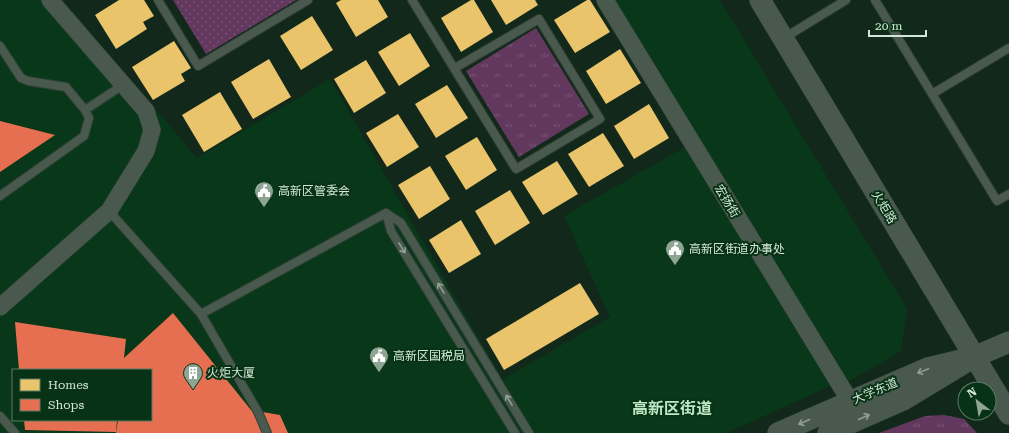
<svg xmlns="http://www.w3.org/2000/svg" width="1009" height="433" viewBox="0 0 1009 433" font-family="'Roboto Serif','Noto Sans SC',serif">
  <defs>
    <pattern id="grass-dots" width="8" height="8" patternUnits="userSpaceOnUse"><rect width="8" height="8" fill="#62385f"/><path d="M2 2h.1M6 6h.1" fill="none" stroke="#785575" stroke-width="1.8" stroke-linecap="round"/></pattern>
    <pattern id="park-tufts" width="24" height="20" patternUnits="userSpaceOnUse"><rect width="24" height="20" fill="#62385f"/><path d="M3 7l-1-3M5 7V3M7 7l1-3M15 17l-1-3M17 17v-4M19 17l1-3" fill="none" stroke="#785575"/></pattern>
  </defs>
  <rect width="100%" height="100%" fill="#12281a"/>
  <!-- built -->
  <path fill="#083819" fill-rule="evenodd" d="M 0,0 L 63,0 L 197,158 L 330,79 L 517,405 L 503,379 L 610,317 L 564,216 L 692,143 L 832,385 L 727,433 L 0,433 ZM 13,370 L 151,370 L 151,420 L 13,420 Z
    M 614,0 L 720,0 L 907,309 L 901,351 L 845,384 Z"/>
  <!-- grass -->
  <path fill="url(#grass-dots)" d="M 173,0 L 296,0 L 206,54 Z"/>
  <!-- park -->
  <path fill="url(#park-tufts)" d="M 536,28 L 589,114 L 519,157 L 466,71 Z
    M 944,415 L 964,419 L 977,433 L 879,433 L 925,416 Z"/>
  <!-- homes -->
  <path fill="#e9c46a" d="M 119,0 L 144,0 L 154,16 L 143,22 L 147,29 L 116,49 L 95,15 Z
    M 341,0 L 378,0 L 388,17 L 356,37 L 336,3 Z
    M 471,0 L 474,0 L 493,32 L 461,52 L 441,18 Z
    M 491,0 L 535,0 L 538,5 L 506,25 Z
    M 587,0 L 590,0 L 610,32 L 575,53 L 554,20 Z
    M 312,16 L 333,50 L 301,70 L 280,36 Z
    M 410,33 L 430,66 L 399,86 L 378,52 Z
    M 174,41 L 191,68 L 181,74 L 185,81 L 153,100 L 132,67 Z
    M 620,49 L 641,83 L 606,104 L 586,71 Z
    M 269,59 L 291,97 L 253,119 L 231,82 Z
    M 366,60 L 386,93 L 354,113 L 334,79 Z
    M 447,85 L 468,118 L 436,138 L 415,104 Z
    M 220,92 L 242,129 L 204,152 L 182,115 Z
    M 649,104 L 669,138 L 634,159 L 614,126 Z
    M 398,114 L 419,147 L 387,167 L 366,133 Z
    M 603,133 L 624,166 L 589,187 L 568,154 Z
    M 477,137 L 497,170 L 466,190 L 445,156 Z
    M 557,161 L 578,194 L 543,215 L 522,182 Z
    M 430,166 L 450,199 L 419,219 L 398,185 Z
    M 510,190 L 530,223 L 495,245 L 475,211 Z
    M 461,220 L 481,254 L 449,273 L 429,240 Z
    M 580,283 L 599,314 L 504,370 L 486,339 Z"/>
  <!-- shops -->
  <path fill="#e76f51" d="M 0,121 L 55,135 L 0,172 Z
    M 173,313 L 251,410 L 280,415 L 288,433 L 116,433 L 118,420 L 151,420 L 151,370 L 19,370 L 15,322 L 126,339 L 124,358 Z
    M 24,420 L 117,420 L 116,432 L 25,430 Z"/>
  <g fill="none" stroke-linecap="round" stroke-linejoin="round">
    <defs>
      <path id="service" d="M 158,0 L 198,66 L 308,0
        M 412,0 L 516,169 L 600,119 L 539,19 L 455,68
        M 875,0 L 997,201 L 1009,194
        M 784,38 L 846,0
        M 0,46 L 21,78 L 28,81 L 66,87 L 85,110 L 89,118 L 84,136 L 0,196
        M 932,94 L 1009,48
        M 85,110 L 123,85
        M 109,211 L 201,314 L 258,412 L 267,433
        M 386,213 L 401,223 L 529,433
        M 386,213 L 391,231 L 515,433
        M 201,314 L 386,213
        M 0,416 L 15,433"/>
      <path id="minor" d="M 605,0 L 850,401
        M 0,307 L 109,211 L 146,151 L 152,130 L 146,111 L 50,0"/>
      <path id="tertiary" d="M 760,0 L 1009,414
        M 778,433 L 928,368 L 974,357
        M 828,433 L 903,400 L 974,357 L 1009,342"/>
    </defs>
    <!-- service casing -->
    <use href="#service" stroke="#304034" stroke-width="10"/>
    <!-- minor casing -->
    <use href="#minor" stroke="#304034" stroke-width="18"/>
    <!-- tertiary casing -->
    <use href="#tertiary" stroke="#304034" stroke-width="22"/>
    <!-- service -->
    <use href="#service" stroke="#49594e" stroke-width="8"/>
    <!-- minor -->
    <use href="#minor" stroke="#49594e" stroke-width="17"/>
    <!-- tertiary -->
    <use href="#tertiary" stroke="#49594e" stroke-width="21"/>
  </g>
  <!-- one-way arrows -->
  <defs><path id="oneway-shaft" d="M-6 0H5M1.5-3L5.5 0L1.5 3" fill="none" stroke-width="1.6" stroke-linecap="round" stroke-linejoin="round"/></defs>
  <g stroke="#8ea092">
    <use href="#oneway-shaft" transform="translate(402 248) rotate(59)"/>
    <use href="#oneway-shaft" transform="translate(441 288) rotate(-122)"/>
    <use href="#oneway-shaft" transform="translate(923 371) rotate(158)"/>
    <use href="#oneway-shaft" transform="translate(509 400) rotate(-121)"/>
    <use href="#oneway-shaft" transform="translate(864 417) rotate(-24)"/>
    <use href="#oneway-shaft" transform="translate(804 422) rotate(156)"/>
  </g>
  <!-- icons -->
  <defs>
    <symbol id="civic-pin" viewBox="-11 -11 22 30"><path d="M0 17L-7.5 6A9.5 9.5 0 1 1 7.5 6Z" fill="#8fa594" stroke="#083216"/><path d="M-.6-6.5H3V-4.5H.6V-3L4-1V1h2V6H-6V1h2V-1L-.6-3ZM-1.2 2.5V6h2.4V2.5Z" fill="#fff"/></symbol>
    <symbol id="building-pin" viewBox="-11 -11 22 30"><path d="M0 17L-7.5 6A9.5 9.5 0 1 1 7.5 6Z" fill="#8fa594" stroke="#083216"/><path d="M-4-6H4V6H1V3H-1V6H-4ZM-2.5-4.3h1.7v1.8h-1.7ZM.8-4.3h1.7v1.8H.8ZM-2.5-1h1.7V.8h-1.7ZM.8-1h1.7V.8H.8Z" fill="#fff"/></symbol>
  </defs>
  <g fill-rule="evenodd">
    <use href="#civic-pin" x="253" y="180" width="22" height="30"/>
    <use href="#civic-pin" x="664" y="238" width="22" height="30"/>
    <use href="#civic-pin" x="368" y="345" width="22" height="30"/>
    <use href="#building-pin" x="182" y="362" width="22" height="30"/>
  </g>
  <g text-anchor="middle" stroke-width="4" stroke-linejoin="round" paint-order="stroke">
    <!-- poi labels -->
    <g font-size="12" fill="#d2e8d5" stroke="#083216" text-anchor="start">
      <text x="278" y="195">高新区管委会</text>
      <text x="689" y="253">高新区街道办事处</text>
      <text x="393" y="360">高新区国税局</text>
      <text x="207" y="377">火炬大厦</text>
    </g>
    <!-- street labels -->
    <g font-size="12" fill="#d2e8d5" stroke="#083216">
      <text transform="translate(727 201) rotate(59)" y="4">宏扬街</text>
      <text transform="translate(884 207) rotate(59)" y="4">火炬路</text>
      <text transform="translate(875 391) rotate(-23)" y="4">大学东道</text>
    </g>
    <!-- district labels -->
    <g font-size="16" font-weight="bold" fill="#bce8c4" stroke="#083216">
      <text x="672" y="414">高新区街道</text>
    </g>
  </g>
  <!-- legend -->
  <rect x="12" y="369" width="140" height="52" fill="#083216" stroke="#597b62"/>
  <rect x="20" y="379" width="20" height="12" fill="#e9c46a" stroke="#597b62"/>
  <text x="48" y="389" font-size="12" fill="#d2e8d5">Homes</text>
  <rect x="20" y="399" width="20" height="12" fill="#e76f51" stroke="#597b62"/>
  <text x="48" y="409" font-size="12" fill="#d2e8d5">Shops</text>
  <!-- north arrow -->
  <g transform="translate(977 401) rotate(329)"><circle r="19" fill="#083216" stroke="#597b62"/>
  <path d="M0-3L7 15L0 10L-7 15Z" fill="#8fa594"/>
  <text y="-6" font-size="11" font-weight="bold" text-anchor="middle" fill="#d2e8d5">N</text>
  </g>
  <!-- scale -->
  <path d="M869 30v6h57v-6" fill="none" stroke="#d2e8d5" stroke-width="2"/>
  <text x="875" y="30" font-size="12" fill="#d2e8d5" stroke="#083216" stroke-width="3" paint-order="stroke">20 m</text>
</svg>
